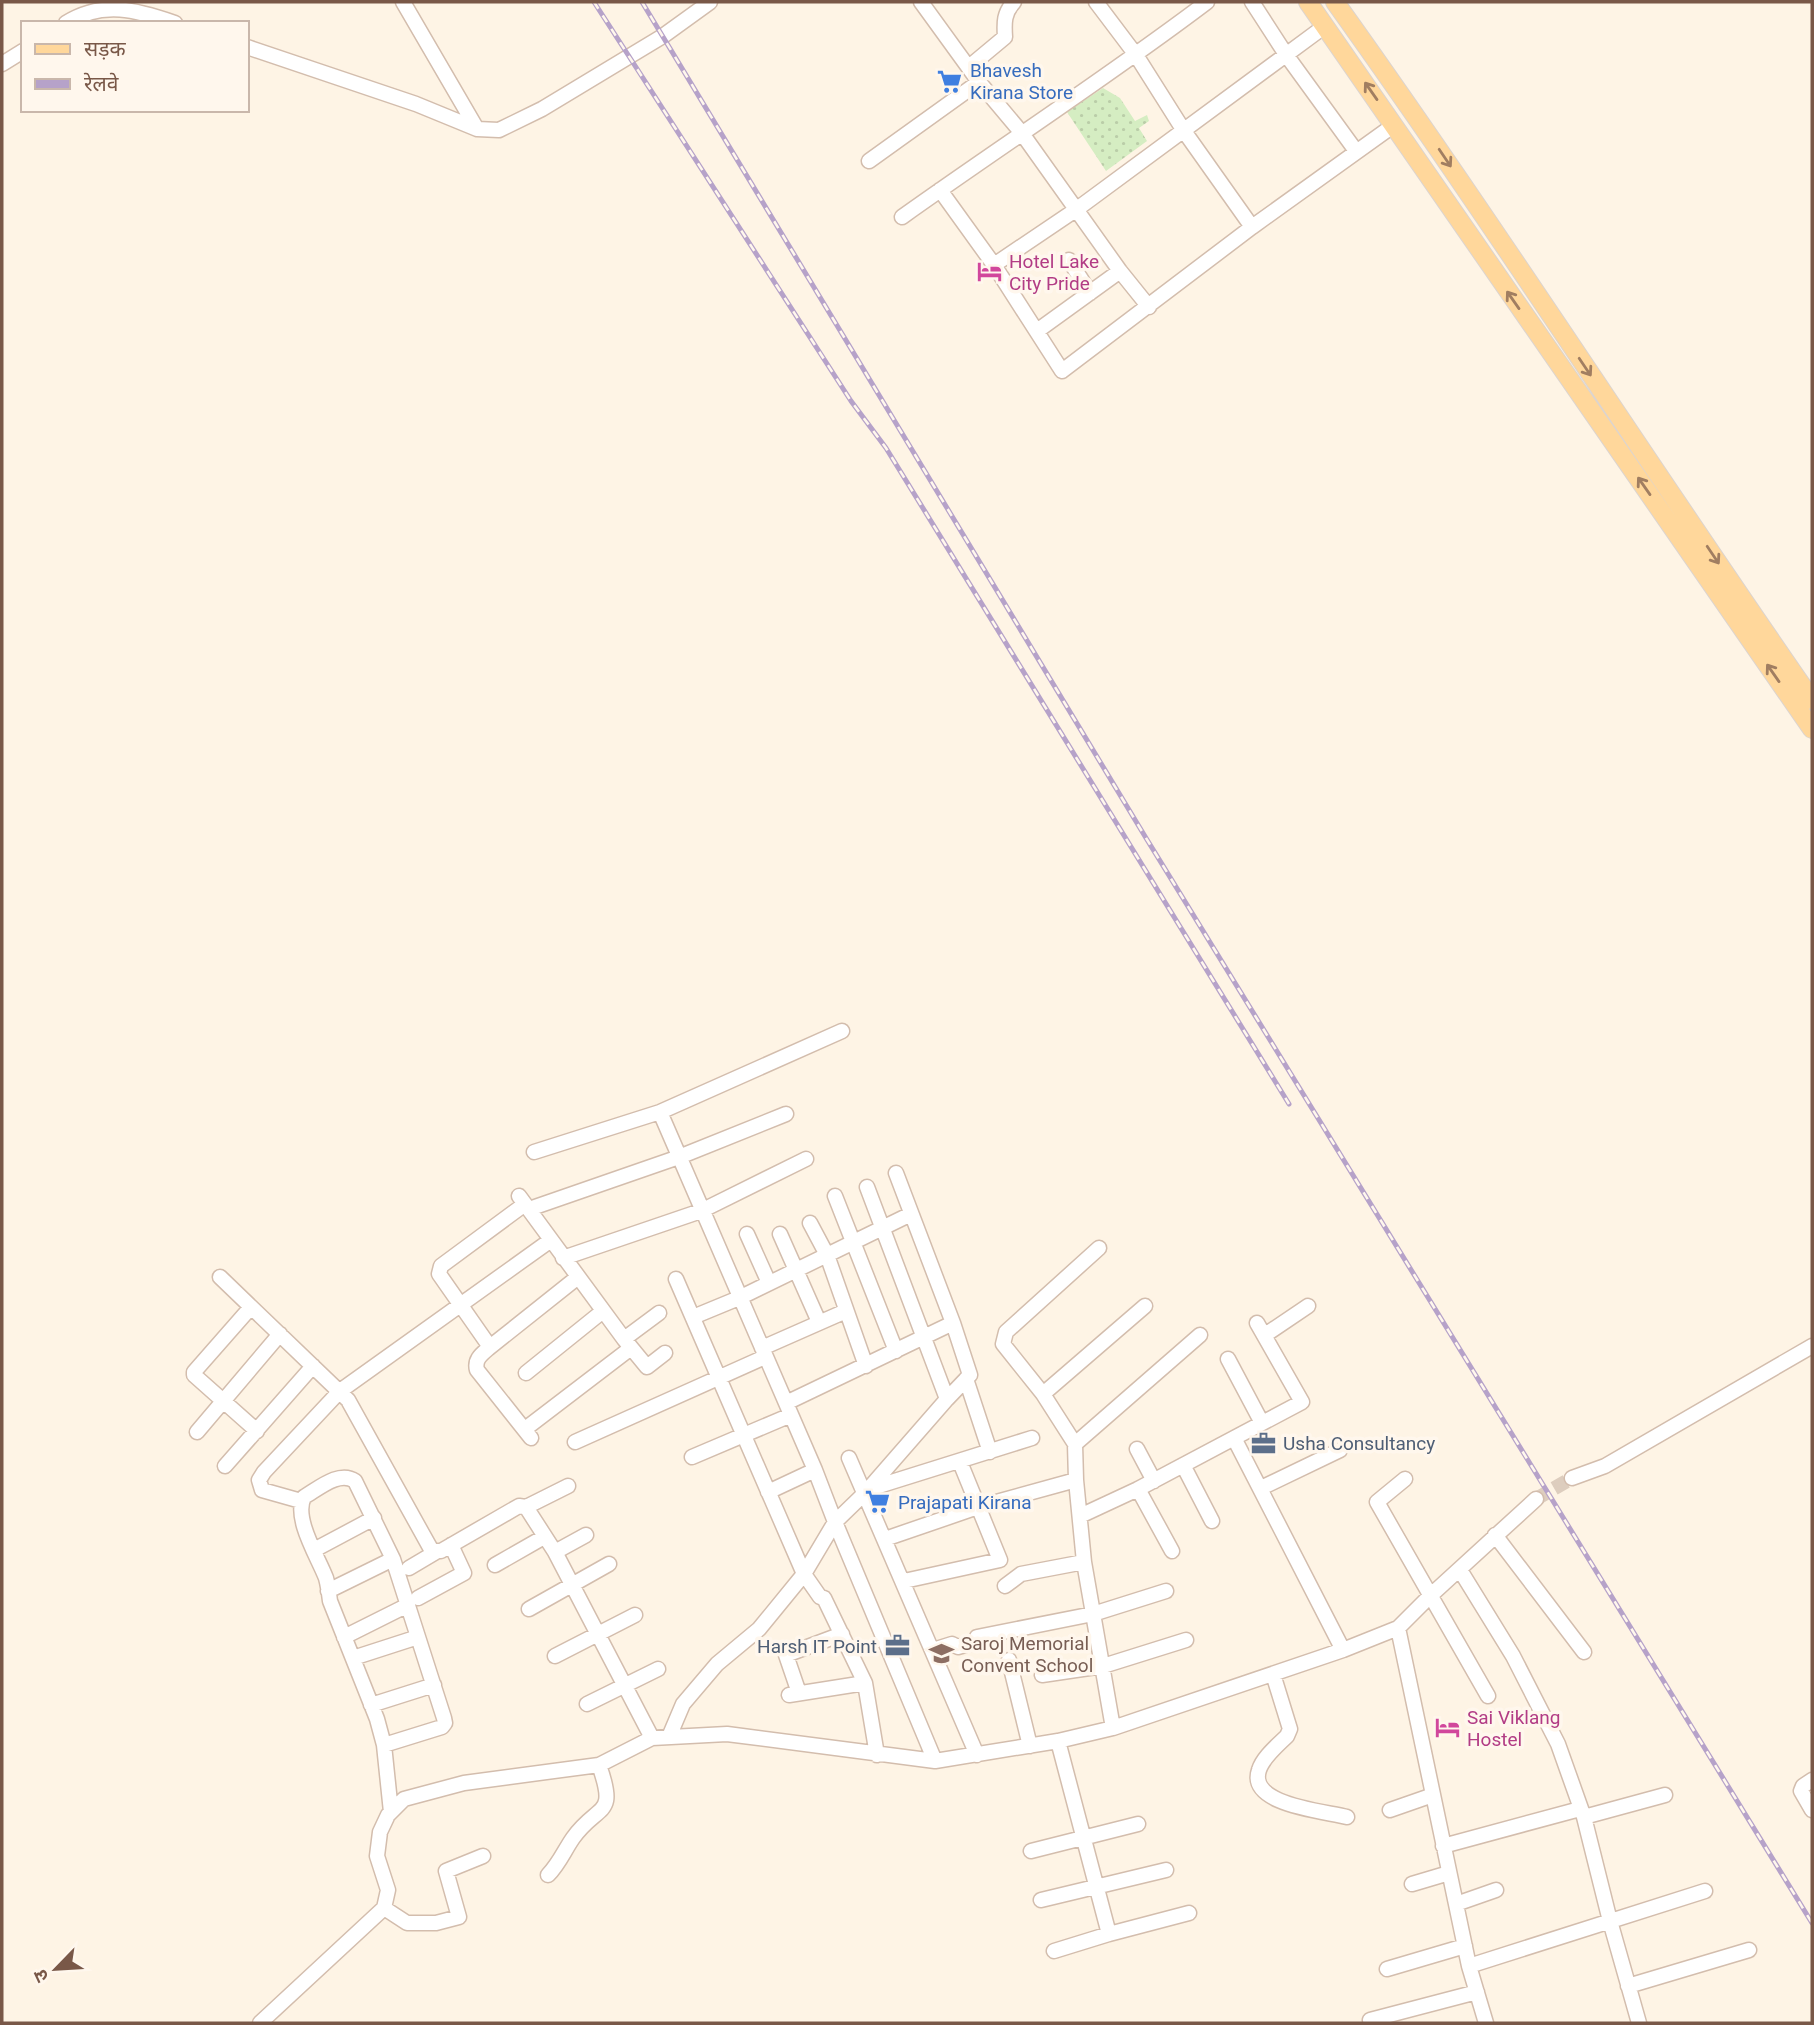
<svg xmlns="http://www.w3.org/2000/svg" width="1814" height="2025" viewBox="0 0 1814 2025" font-family="Roboto,'Noto Sans Devanagari',sans-serif">
  <defs>
    <pattern id="garden-dots" width="8" height="8" patternUnits="userSpaceOnUse" patternTransform="scale(1.75)"><rect width="8" height="8" fill="#d5edc2"/><path d="M2 2h.1M6 6h.1" fill="none" stroke="#bacda8" stroke-width="1.8" stroke-linecap="round"/></pattern>
  </defs>
  <rect width="100%" height="100%" fill="#fef4e5"/>
  <!-- garden -->
  <path fill="url(#garden-dots)" d="M 1103,88 L 1120,98 L 1135,121 L 1147,115 L 1149,121 L 1139,128 L 1147,141 L 1106,171 L 1067,112 Z"/>
  <g fill="none" stroke-linecap="round" stroke-linejoin="round">
    <!-- minor-tunnel -->
    <path stroke="#ddcdbe" stroke-width="14" stroke-dasharray="14 7" stroke-linecap="butt" d="M 1536,1499 L 1572,1478"/>
    <defs>
      <path id="minor" d="M 403,2 L 477,129
        M 921,2 L 979,82 L 1021,132 L 1120,271 L 1149,307
        M 1096,2 L 1136,55 L 1184,131 L 1252,227
        M 1252,2 L 1287,56 L 1356,151
        M 66,23 C 103,0 137,10 175,23
        M 247,47 L 416,104 L 477,129 L 499,130 L 542,109 L 663,36 L 710,2
        M 2,64 L 23,51
        M 969,67 L 1005,37 C 1004,22 1004,13 1014,2
        M 869,161 L 979,82
        M 940,190 L 994,265 L 1062,371 L 1252,227 L 1394,125
        M 902,217 C 1003,145 1108,77 1207,2
        M 1069,260 L 1090,293
        M 994,265 L 1077,209 L 1325,26
        M 1037,331 L 1120,271
        M 660,1112 L 815,1470 L 835,1522 L 935,1761
        M 534,1152 L 660,1112 L 842,1031
        M 867,1187 L 947,1399
        M 519,1196 L 624,1339 L 647,1367 L 665,1353
        M 835,1196 L 896,1351
        M 529,1209 L 679,1157 L 786,1114
        M 810,1223 L 827,1255 L 866,1366
        M 747,1234 L 769,1283
        M 780,1234 L 819,1322
        M 1099,1248 L 1006,1332 L 1003,1344 L 1043,1394 L 1075,1444 L 1076,1480 L 1084,1562 L 1113,1728
        M 563,1258 L 701,1211 L 806,1159
        M 220,1277 L 348,1400 L 432,1551 L 441,1551 L 519,1506 L 526,1507 L 555,1552 L 652,1738
        M 676,1279 L 804,1574 L 820,1597 L 824,1598 L 865,1683 L 877,1755
        M 251,1307 L 194,1372 L 194,1375 L 257,1431
        M 693,1317 L 739,1298 L 911,1214
        M 1265,1335 L 1308,1306
        M 624,1339 L 659,1313
        M 490,1347 L 439,1274 L 441,1266 L 525,1204
        M 762,1348 L 846,1311
        M 1228,1359 L 1262,1423
        M 526,1373 L 603,1311
        M 966,1379 L 990,1452
        M 1043,1394 L 1145,1306
        M 786,1403 L 953,1323 L 896,1173
        M 525,1429 L 631,1348
        M 197,1432 L 280,1334
        M 531,1438 L 477,1370 C 474,1359 482,1354 490,1347 L 578,1277
        M 1234,1438 L 1343,1650
        M 575,1442 L 765,1357
        M 1075,1444 L 1200,1335
        M 1137,1449 L 1154,1481
        M 692,1457 L 791,1415
        M 849,1458 L 977,1755
        M 1183,1465 L 1212,1521
        M 225,1466 L 313,1366
        M 1572,1478 L 1605,1466 L 1812,1346
        M 1405,1479 L 1377,1502 L 1488,1696
        M 1261,1488 L 1340,1450
        M 869,1489 L 1032,1438
        M 1138,1489 L 1172,1551
        M 768,1492 L 815,1470
        M 301,1501 L 262,1490 L 259,1480 L 264,1472 L 340,1391 L 551,1240
        M 526,1507 L 568,1486
        M 1080,1516 L 1138,1489 L 1302,1402 L 1257,1323
        M 1495,1535 L 1584,1652
        M 885,1539 L 978,1507 L 1076,1480
        M 314,1550 L 374,1518
        M 555,1552 L 586,1535
        M 495,1565 L 544,1537
        M 409,1568 L 436,1552
        M 1460,1570 L 1513,1656 L 1558,1744 L 1584,1817 L 1610,1921 L 1639,2023
        M 904,1581 L 1000,1560 L 960,1462
        M 1005,1586 L 1021,1574 L 1084,1562
        M 328,1591 L 393,1559
        M 418,1598 L 464,1573 L 451,1545
        M 529,1609 L 609,1564
        M 1398,1628 L 1469,1966 L 1486,2023
        M 344,1637 L 408,1605
        M 933,1650 L 952,1644 L 958,1647 L 976,1642 L 977,1637 L 1093,1614 L 1166,1591
        M 555,1656 L 635,1615
        M 353,1658 L 418,1637
        M 1009,1660 L 1030,1746
        M 1273,1674 L 1290,1729 L 1287,1736 C 1278,1745 1263,1757 1259,1770 C 1247,1805 1324,1811 1347,1817
        M 1042,1675 L 1103,1666 L 1186,1640
        M 799,1693 L 786,1655 L 842,1634
        M 789,1695 L 865,1683
        M 587,1704 L 658,1669
        M 371,1705 L 434,1685
        M 669,1737 L 683,1704 L 717,1664 L 759,1629 L 804,1574 L 835,1522 L 865,1493 L 947,1399 L 970,1375 L 953,1323
        M 1058,1741 L 1109,1934
        M 384,1745 L 442,1727 L 445,1723 L 444,1718 L 393,1559 L 355,1481 C 339,1470 318,1489 304,1497 C 293,1518 318,1557 326,1578 C 328,1585 329,1593 330,1601 L 377,1719 L 384,1745 L 391,1812
        M 1812,1780 L 1803,1786 L 1801,1791 L 1812,1810
        M 1390,1810 L 1433,1795
        M 1584,1817 L 1665,1795
        M 1443,1846 L 1580,1809
        M 1031,1851 L 1138,1824
        M 548,1875 C 559,1864 564,1851 573,1838 C 598,1803 618,1818 599,1765
        M 1412,1884 L 1449,1873
        M 1041,1900 L 1166,1870
        M 1456,1904 L 1496,1890
        M 384,1908 L 407,1923 L 436,1923 L 459,1917 L 446,1871 L 483,1856
        M 1054,1951 L 1109,1934 L 1189,1913
        M 1469,1966 L 1705,1891
        M 1387,1969 L 1465,1946
        M 1628,1986 L 1749,1950
        M 1370,2020 L 1477,1992
        M 260,2023 L 384,1908 L 388,1890 L 377,1856 L 380,1832 L 388,1815 L 404,1799 L 464,1783 L 599,1765 L 652,1738 L 727,1734 L 935,1761 L 1058,1741 L 1113,1728 L 1343,1650 L 1398,1628 L 1430,1596 L 1536,1499"/>
      <path id="major" d="M 1308,2 L 1812,729
        M 1335,2 C 1499,231 1651,469 1812,700"/>
    </defs>
    <!-- minor casing -->
    <use href="#minor" stroke="#d3bdad" stroke-width="17"/>
    <!-- major casing -->
    <use href="#major" stroke="#dcd4cf" stroke-width="20"/>
    <!-- minor -->
    <use href="#minor" stroke="#fff" stroke-width="14"/>
    <!-- major -->
    <use href="#major" stroke="#ffd79b" stroke-width="18"/>
    <defs>
      <path id="rail" d="M 594,2 L 851,401 L 886,448 L 1289,1104
        M 642,2 L 1146,838 L 1812,1923"/>
    </defs>
    <!-- rail casing -->
    <use href="#rail" stroke="#b6a2c9" stroke-width="5"/>
    <!-- rail -->
    <use href="#rail" stroke="#fff7ed" stroke-width="2.5" stroke-dasharray="8" stroke-linecap="butt"/>
  </g>
  <!-- one-way arrows -->
  <defs><path id="oneway-shaft" d="M-6 0H5M1.5-3L5.5 0L1.5 3" fill="none" stroke-width="1.6" stroke-linecap="round" stroke-linejoin="round" transform="scale(1.75)"/></defs>
  <g stroke="#a17e61">
    <use href="#oneway-shaft" transform="translate(1371 91) rotate(-125)"/>
    <use href="#oneway-shaft" transform="translate(1445 158) rotate(56)"/>
    <use href="#oneway-shaft" transform="translate(1513 300) rotate(-125)"/>
    <use href="#oneway-shaft" transform="translate(1585 367) rotate(56)"/>
    <use href="#oneway-shaft" transform="translate(1644 486) rotate(-125)"/>
    <use href="#oneway-shaft" transform="translate(1713 555) rotate(56)"/>
    <use href="#oneway-shaft" transform="translate(1773 673) rotate(-125)"/>
  </g>
  <!-- icons -->
  <defs>
    <symbol id="supermarket-bare" viewBox="-9 -9 18 18"><path d="M-6-5.5h2.5l.6 2H6L4.5 2H-2.5L-4.4-4H-6ZM-1.5 3.2a1.3 1.3 0 1 0 .1 0ZM3 3.2a1.3 1.3 0 1 0 .1 0Z" fill="#3f7fe0" stroke="#fff7ed" stroke-width="2.5" paint-order="stroke"/></symbol>
    <symbol id="hotel-bare" viewBox="-9 -9 18 18"><path d="M-6-4.5h1.5V1H6V5H4.5V3h-9V5H-6ZM-4 0a1.8 1.8 0 1 1 3.6 0ZM.5 0V-2.5h3Q6-2.5 6 0Z" fill="#d1479c" stroke="#fff7ed" stroke-width="2.5" paint-order="stroke"/></symbol>
    <symbol id="office-bare" viewBox="-9 -9 18 18"><path d="M-6-3h4V-5.5h4V-3h4V5H-6ZM-1-4.5V-3h2v-1.5ZM-6 0V1H6V0Z" fill="#5c6f8a" stroke="#fff7ed" stroke-width="2.5" paint-order="stroke"/></symbol>
    <symbol id="school-bare" viewBox="-9 -9 18 18"><path d="M0-5L7-2L0 1L-7-2ZM-4 1L0 2.5L4 1V4Q0 6-4 4Z" fill="#8d6e63" stroke="#fff7ed" stroke-width="2.5" paint-order="stroke"/></symbol>
  </defs>
  <g fill-rule="evenodd">
    <use href="#supermarket-bare" x="932" y="64" width="35" height="35"/>
    <use href="#hotel-bare" x="972" y="254" width="35" height="35"/>
    <use href="#office-bare" x="1246" y="1426" width="35" height="35"/>
    <use href="#supermarket-bare" x="860" y="1484" width="35" height="35"/>
    <use href="#office-bare" x="880" y="1628" width="35" height="35"/>
    <use href="#school-bare" x="924" y="1636" width="35" height="35"/>
    <use href="#hotel-bare" x="1430" y="1710" width="35" height="35"/>
  </g>
  <g text-anchor="middle" stroke-width="7" stroke-linejoin="round" paint-order="stroke">
    <!-- shop labels -->
    <g font-size="19" fill="#366cbe" stroke="#fff7ed" text-anchor="start">
      <text x="970" y="77">Bhavesh<tspan x="970" dy="22">Kirana Store</tspan></text>
      <text x="898" y="1509">Prajapati Kirana</text>
    </g>
    <!-- hotel labels -->
    <g font-size="19" fill="#b23c85" stroke="#fff7ed" text-anchor="start">
      <text x="1009" y="268">Hotel Lake<tspan x="1009" dy="22">City Pride</tspan></text>
      <text x="1467" y="1724">Sai Viklang<tspan x="1467" dy="22">Hostel</tspan></text>
    </g>
    <!-- service labels -->
    <g font-size="19" fill="#4e5e75" stroke="#fff7ed" text-anchor="start">
      <text x="1283" y="1450">Usha Consultancy</text>
      <text x="877" y="1653" text-anchor="end">Harsh IT Point</text>
    </g>
    <!-- education labels -->
    <g font-size="19" fill="#785e54" stroke="#fff7ed" text-anchor="start">
      <text x="961" y="1650">Saroj Memorial<tspan x="961" dy="22">Convent School</tspan></text>
    </g>
  </g>
  <!-- border -->
  <rect width="1814" height="2025" fill="none" stroke="#795848" stroke-width="7"/>
  <!-- legend -->
  <rect x="21" y="21" width="228" height="91" fill="#fff7ed" stroke="#c9b7ab" stroke-width="2"/>
  <rect x="35" y="44" width="35" height="10" fill="#ffd79b" stroke="#c9b7ab" stroke-width="2"/>
  <text x="84" y="56" font-size="21" fill="#795848">सड़क</text>
  <rect x="35" y="79" width="35" height="10" fill="#b6a2c9" stroke="#c9b7ab" stroke-width="2"/>
  <text x="84" y="91" font-size="21" fill="#795848">रेलवे</text>
  <!-- north arrow -->
  <g transform="translate(56 1969) rotate(245)" stroke="#fff7ed" stroke-width="5" paint-order="stroke">
  <path d="M0-5L12 26L0 18L-12 26Z" fill="#795848"/>
  <text y="-10" font-size="19" font-weight="bold" text-anchor="middle" fill="#795848">उ</text>
  </g>
</svg>
